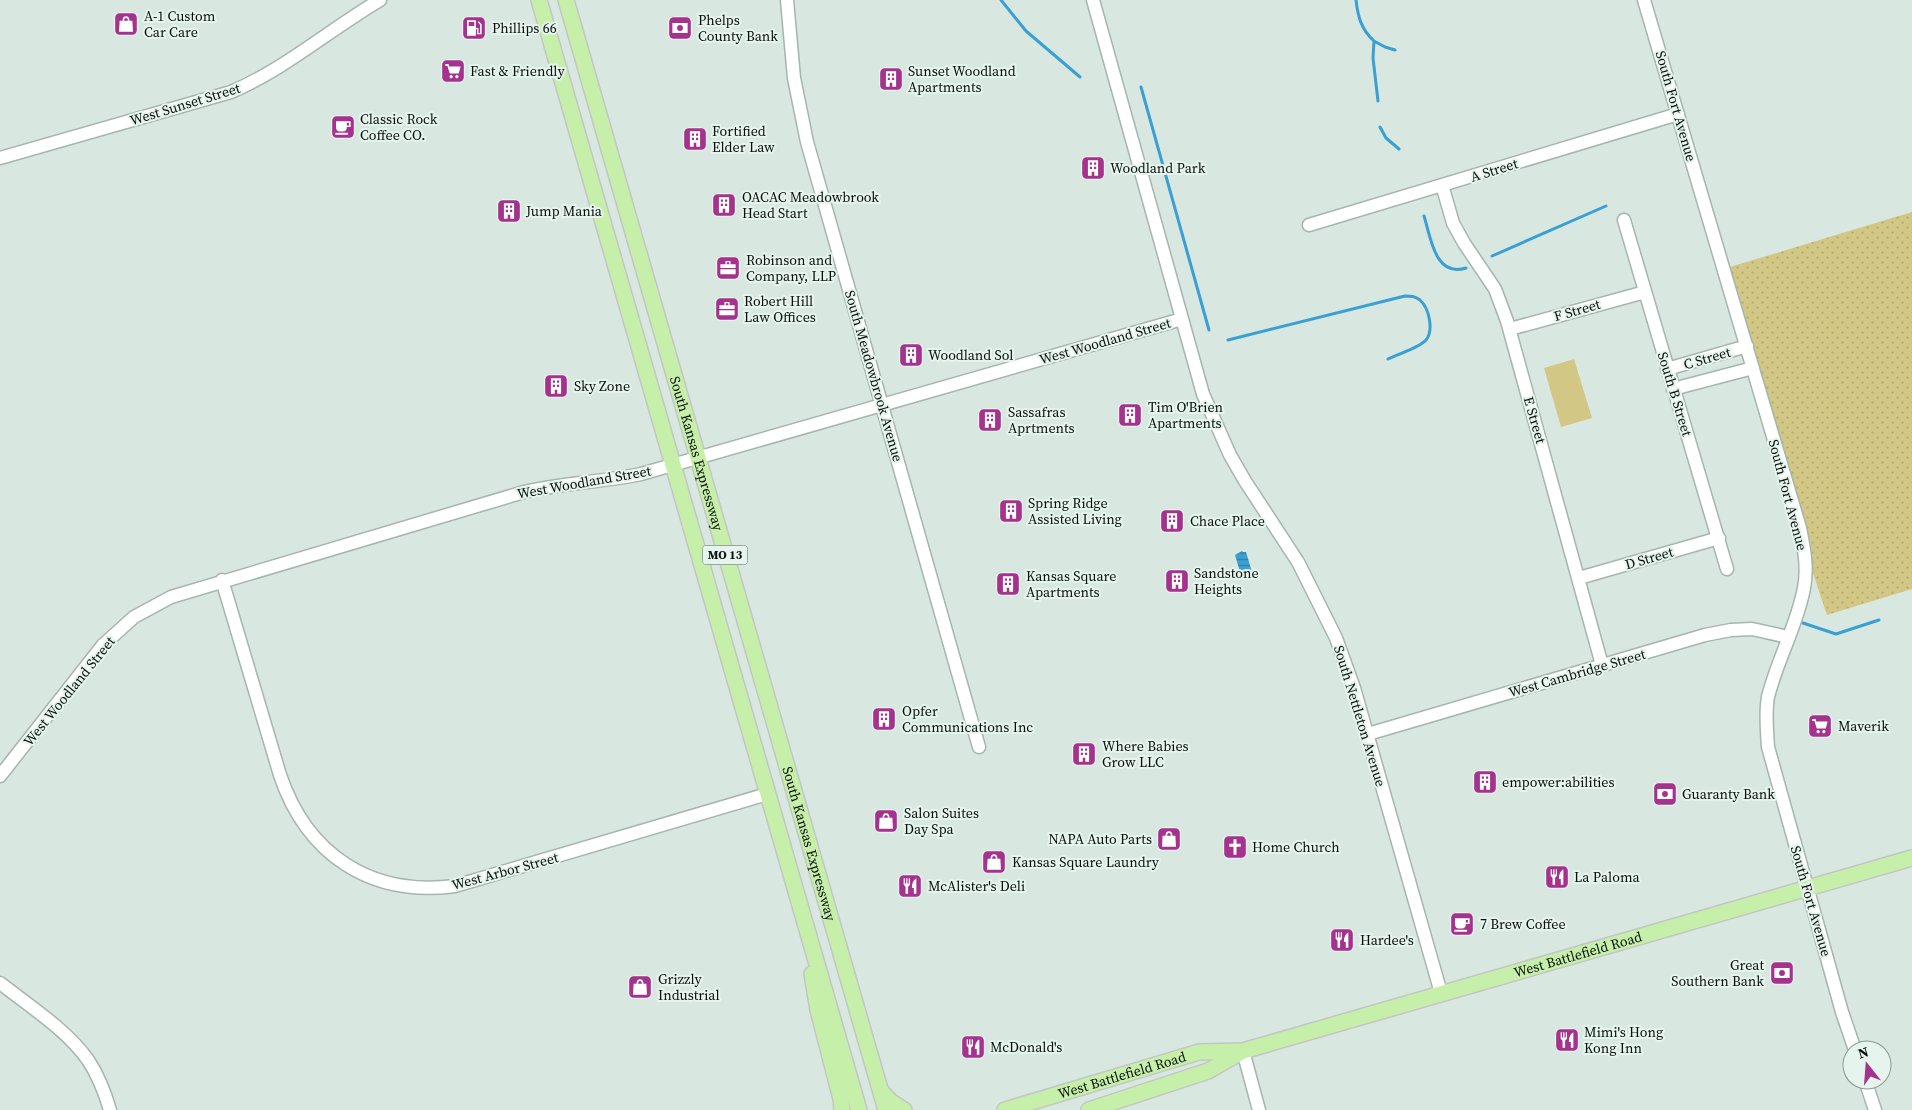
<svg xmlns="http://www.w3.org/2000/svg" width="1912" height="1110" viewBox="0 0 1912 1110" font-family="'Source Serif 4',serif">
  <defs>
    <pattern id="grass-dots" width="8" height="8" patternUnits="userSpaceOnUse" patternTransform="scale(1.25)"><rect width="8" height="8" fill="#d2c785"/><path d="M2 2h.1M6 6h.1" fill="none" stroke="#b3aa72" stroke-width="1.8" stroke-linecap="round"/></pattern>
    <pattern id="water-rules" width="6" height="5" patternUnits="userSpaceOnUse" patternTransform="scale(1.25)"><rect width="6" height="5" fill="#3a9fd3"/><path d="M0 2.5h6" fill="none" stroke="#2f80aa"/></pattern>
  </defs>
  <rect width="100%" height="100%" fill="#d8e8e1"/>
  <!-- grass -->
  <path fill="url(#grass-dots)" d="M 1912,212 L 1912,589 L 1827,615 L 1812,570 L 1811,546 L 1805,524 L 1730,267 Z"/>
  <!-- garden -->
  <path fill="#d2c785" d="M 1574,359 L 1592,418 L 1561,427 L 1544,368 Z"/>
  <!-- water -->
  <path fill="url(#water-rules)" d="M 1242,551 L 1243,552 L 1246,552 L 1252,572 L 1245,576 L 1244,574 L 1241,575 L 1235,555 Z"/>
  <g fill="none" stroke-linecap="round" stroke-linejoin="round">
    <!-- stream -->
    <path stroke="#3a9fd3" stroke-width="3" d="M 1001,0 L 1026,31 L 1080,77
      M 1356,0 C 1358,17 1361,29 1374,41 L 1373,58 L 1378,101
      M 1374,41 L 1385,47 L 1395,50
      M 1141,87 L 1209,330
      M 1380,127 L 1386,138 L 1399,149
      M 1424,216 C 1431,238 1435,278 1466,268
      M 1492,256 L 1606,206
      M 1228,340 L 1405,296 C 1411,296 1415,296 1420,300 C 1429,308 1434,330 1426,340 C 1419,348 1398,354 1388,359
      M 1803,623 L 1836,634 L 1879,620"/>
    <defs>
      <path id="minor" d="M 787,0 L 794,78 L 807,142 L 979,747
        M 1093,0 L 1203,394 L 1230,455 L 1245,481 L 1298,562 L 1336,638 L 1354,688 L 1441,993
        M 1644,0 L 1800,528 C 1804,548 1808,568 1804,588 C 1797,626 1777,660 1768,697 C 1765,713 1767,730 1768,747 L 1842,1012 L 1855,1050
        M 0,158 L 231,92 C 285,69 329,30 380,0
        M 1442,185 L 1453,223 L 1464,243 L 1495,289 L 1507,321 L 1602,665
        M 1624,220 L 1727,569
        M 1309,225 L 1678,114
        M 1510,329 L 1645,292
        M 1667,369 L 1747,346
        M 1673,389 L 1753,368
        M 1579,578 L 1719,538
        M 222,580 L 280,775 C 307,855 371,897 455,886 L 767,794
        M 1368,734 L 1705,635 L 1731,630 L 1752,629 L 1788,637
        M 0,776 L 103,645 L 134,617 L 171,597 L 524,492 C 563,483 602,482 641,474 L 1182,319
        M 0,983 C 28,1005 67,1030 88,1060 C 98,1075 105,1093 110,1110
        M 1243,1051 L 1259,1110
        M 1865,1080 L 1875,1110"/>
      <g id="major">
        <path d="M 539,0 L 859,1110"/>
        <path id="s1" d="M 566,0 L 886,1110"/>
        <path d="M 812,974 L 818,1010 L 841,1099 L 842,1110"/>
        <path d="M 882,1092 L 890,1101 L 904,1110"/>
        <path id="s2" d="M 1005,1110 L 1199,1052 L 1241,1051"/>
        <path id="s3" d="M 1089,1110 L 1208,1071 L 1243,1051 L 1912,858"/>
      </g>
    </defs>
    <!-- minor casing -->
    <use href="#minor" stroke="#a6b5ae" stroke-width="15"/>
    <!-- major casing -->
    <use href="#major" stroke="#c4c5c5" stroke-width="18"/>
    <!-- minor -->
    <use href="#minor" stroke="#fff" stroke-width="12"/>
    <!-- major -->
    <use href="#major" stroke="#c6efa9" stroke-width="15"/>
  </g>
  <!-- icons -->
  <defs>
    <symbol id="shop-square" viewBox="-11 -11 22 22"><rect x="-9" y="-9" width="18" height="18" rx="4" fill="#a5328d" stroke="#e5f5ee"/><path d="M-5-2.5h2.3a2.7 3.5 0 0 1 5.4 0H5L5.5 6h-11ZM-1.5-2.5h3a1.5 2.3 0 0 0-3 0Z" fill="#fff"/></symbol>
    <symbol id="fuel-square" viewBox="-11 -11 22 22"><rect x="-9" y="-9" width="18" height="18" rx="4" fill="#a5328d" stroke="#e5f5ee"/><path d="M-5.5-6h7V0h2V4h1.3V-2.5L3-4.5l.8-.8L6-3V5H2.5V1h-1V6h-7ZM-4.2-4.7v3.2H.2V-4.7Z" fill="#fff"/></symbol>
    <symbol id="bank-square" viewBox="-11 -11 22 22"><rect x="-9" y="-9" width="18" height="18" rx="4" fill="#a5328d" stroke="#e5f5ee"/><path d="M-6-4H6V4H-6ZM0-2.3a2.3 2.3 0 1 0 0 4.6a2.3 2.3 0 1 0 0-4.6Z" fill="#fff"/></symbol>
    <symbol id="supermarket-square" viewBox="-11 -11 22 22"><rect x="-9" y="-9" width="18" height="18" rx="4" fill="#a5328d" stroke="#e5f5ee"/><path d="M-6-5.5h2.5l.6 2H6L4.5 2H-2.5L-4.4-4H-6ZM-1.5 3.2a1.3 1.3 0 1 0 .1 0ZM3 3.2a1.3 1.3 0 1 0 .1 0Z" fill="#fff"/></symbol>
    <symbol id="building-square" viewBox="-11 -11 22 22"><rect x="-9" y="-9" width="18" height="18" rx="4" fill="#a5328d" stroke="#e5f5ee"/><path d="M-4-6H4V6H1V3H-1V6H-4ZM-2.5-4.3h1.7v1.8h-1.7ZM.8-4.3h1.7v1.8H.8ZM-2.5-1h1.7V.8h-1.7ZM.8-1h1.7V.8H.8Z" fill="#fff"/></symbol>
    <symbol id="cafe-square" viewBox="-11 -11 22 22"><rect x="-9" y="-9" width="18" height="18" rx="4" fill="#a5328d" stroke="#e5f5ee"/><path d="M-5.5-4.5H6V0H3Q3 3.5 0 3.5H-2.5Q-5.5 3.5-5.5 0ZM3-3.2v2h1.7v-2ZM-6 4.5H4V6H-6Z" fill="#fff"/></symbol>
    <symbol id="office-square" viewBox="-11 -11 22 22"><rect x="-9" y="-9" width="18" height="18" rx="4" fill="#a5328d" stroke="#e5f5ee"/><path d="M-6-3h4V-5.5h4V-3h4V5H-6ZM-1-4.5V-3h2v-1.5ZM-6 0V1H6V0Z" fill="#fff"/></symbol>
    <symbol id="church-square" viewBox="-11 -11 22 22"><rect x="-9" y="-9" width="18" height="18" rx="4" fill="#a5328d" stroke="#e5f5ee"/><path d="M-1.2-6h2.4v3.5h3.3v2.4h-3.3V6h-2.4V-.1h-3.3v-2.4h3.3Z" fill="#fff"/></symbol>
    <symbol id="restaurant-square" viewBox="-11 -11 22 22"><rect x="-9" y="-9" width="18" height="18" rx="4" fill="#a5328d" stroke="#e5f5ee"/><path d="M-5-6h1v4h1v-4h1v4h1v-4h1v5L-1.5 .5V6h-2V.5L-5-1ZM5-6V6H3V1.5H1.5Q1.5-4 5-6Z" fill="#fff"/></symbol>
  </defs>
  <g fill-rule="evenodd">
    <use href="#shop-square" x="112" y="10" width="28" height="28"/>
    <use href="#fuel-square" x="460" y="14" width="28" height="28"/>
    <use href="#bank-square" x="666" y="14" width="28" height="28"/>
    <use href="#supermarket-square" x="439" y="57" width="28" height="28"/>
    <use href="#building-square" x="877" y="65" width="28" height="28"/>
    <use href="#cafe-square" x="329" y="113" width="28" height="28"/>
    <use href="#building-square" x="681" y="125" width="28" height="28"/>
    <use href="#building-square" x="1079" y="154" width="28" height="28"/>
    <use href="#building-square" x="710" y="191" width="28" height="28"/>
    <use href="#building-square" x="495" y="197" width="28" height="28"/>
    <use href="#office-square" x="714" y="254" width="28" height="28"/>
    <use href="#office-square" x="713" y="295" width="28" height="28"/>
    <use href="#building-square" x="897" y="341" width="28" height="28"/>
    <use href="#building-square" x="542" y="372" width="28" height="28"/>
    <use href="#building-square" x="1116" y="401" width="28" height="28"/>
    <use href="#building-square" x="976" y="406" width="28" height="28"/>
    <use href="#building-square" x="997" y="497" width="28" height="28"/>
    <use href="#building-square" x="1158" y="507" width="28" height="28"/>
    <use href="#building-square" x="1163" y="567" width="28" height="28"/>
    <use href="#building-square" x="994" y="570" width="28" height="28"/>
    <use href="#building-square" x="870" y="705" width="28" height="28"/>
    <use href="#supermarket-square" x="1806" y="712" width="28" height="28"/>
    <use href="#building-square" x="1070" y="740" width="28" height="28"/>
    <use href="#building-square" x="1471" y="768" width="28" height="28"/>
    <use href="#bank-square" x="1651" y="780" width="28" height="28"/>
    <use href="#shop-square" x="872" y="807" width="28" height="28"/>
    <use href="#shop-square" x="1155" y="825" width="28" height="28"/>
    <use href="#church-square" x="1221" y="833" width="28" height="28"/>
    <use href="#shop-square" x="980" y="848" width="28" height="28"/>
    <use href="#restaurant-square" x="1543" y="863" width="28" height="28"/>
    <use href="#restaurant-square" x="896" y="872" width="28" height="28"/>
    <use href="#cafe-square" x="1448" y="910" width="28" height="28"/>
    <use href="#restaurant-square" x="1328" y="926" width="28" height="28"/>
    <use href="#bank-square" x="1768" y="959" width="28" height="28"/>
    <use href="#shop-square" x="626" y="973" width="28" height="28"/>
    <use href="#restaurant-square" x="1553" y="1026" width="28" height="28"/>
    <use href="#restaurant-square" x="959" y="1033" width="28" height="28"/>
  </g>
  <g text-anchor="middle" stroke-width="4" stroke-linejoin="round" paint-order="stroke">
    <!-- shield labels -->
    <rect fill="#e5f5ee" stroke="#4c5450" stroke-width="1" x="702.5" y="545.5" width="45" height="19" rx="4"/>
    <g font-size="12" font-weight="bold" fill="#0a0f0d">
      <text x="725" y="559">MO 13</text>
    </g>
    <!-- poi labels -->
    <g font-size="14" fill="#0a0f0d" stroke="#e5f5ee" text-anchor="start">
      <text x="144" y="21">A-1 Custom<tspan x="144" dy="16">Car Care</tspan></text>
      <text x="698" y="25">Phelps<tspan x="698" dy="16">County Bank</tspan></text>
      <text x="492" y="33">Phillips 66</text>
      <text x="470" y="76">Fast &amp; Friendly</text>
      <text x="908" y="76">Sunset Woodland<tspan x="908" dy="16">Apartments</tspan></text>
      <text x="360" y="124">Classic Rock<tspan x="360" dy="16">Coffee CO.</tspan></text>
      <text x="712" y="136">Fortified<tspan x="712" dy="16">Elder Law</tspan></text>
      <text x="1110" y="173">Woodland Park</text>
      <text x="742" y="202">OACAC Meadowbrook<tspan x="742" dy="16">Head Start</tspan></text>
      <text x="526" y="216">Jump Mania</text>
      <text x="746" y="265">Robinson and<tspan x="746" dy="16">Company, LLP</tspan></text>
      <text x="744" y="306">Robert Hill<tspan x="744" dy="16">Law Offices</tspan></text>
      <text x="928" y="360">Woodland Sol</text>
      <text x="574" y="391">Sky Zone</text>
      <text x="1148" y="412">Tim O'Brien<tspan x="1148" dy="16">Apartments</tspan></text>
      <text x="1008" y="417">Sassafras<tspan x="1008" dy="16">Aprtments</tspan></text>
      <text x="1028" y="508">Spring Ridge<tspan x="1028" dy="16">Assisted Living</tspan></text>
      <text x="1190" y="526">Chace Place</text>
      <text x="1194" y="578">Sandstone<tspan x="1194" dy="16">Heights</tspan></text>
      <text x="1026" y="581">Kansas Square<tspan x="1026" dy="16">Apartments</tspan></text>
      <text x="902" y="716">Opfer<tspan x="902" dy="16">Communications Inc</tspan></text>
      <text x="1838" y="731">Maverik</text>
      <text x="1102" y="751">Where Babies<tspan x="1102" dy="16">Grow LLC</tspan></text>
      <text x="1502" y="787">empower:abilities</text>
      <text x="1682" y="799">Guaranty Bank</text>
      <text x="904" y="818">Salon Suites<tspan x="904" dy="16">Day Spa</tspan></text>
      <text x="1152" y="844" text-anchor="end">NAPA Auto Parts</text>
      <text x="1252" y="852">Home Church</text>
      <text x="1012" y="867">Kansas Square Laundry</text>
      <text x="1574" y="882">La Paloma</text>
      <text x="928" y="891">McAlister's Deli</text>
      <text x="1480" y="929">7 Brew Coffee</text>
      <text x="1360" y="945">Hardee's</text>
      <text x="1764" y="970" text-anchor="end">Great<tspan x="1764" dy="16">Southern Bank</tspan></text>
      <text x="658" y="984">Grizzly<tspan x="658" dy="16">Industrial</tspan></text>
      <text x="1584" y="1037">Mimi's Hong<tspan x="1584" dy="16">Kong Inn</tspan></text>
      <text x="990" y="1052">McDonald's</text>
    </g>
    <!-- street labels -->
    <g font-size="14" fill="#0a0f0d" stroke="#e5f5ee">
      <text transform="translate(185 104) rotate(-17)" y="5">West Sunset Street</text>
      <text transform="translate(1676 106) rotate(74)" y="5">South Fort Avenue</text>
      <text transform="translate(1494 170) rotate(-17)" y="5">A Street</text>
      <text transform="translate(1577 310) rotate(-16)" y="5">F Street</text>
      <text transform="translate(1105 341) rotate(-16)" y="5">West Woodland Street</text>
      <text transform="translate(1707 358) rotate(-16)" y="5">C Street</text>
      <text transform="translate(874 376) rotate(74)" y="5">South Meadowbrook Avenue</text>
      <text transform="translate(1675 394) rotate(73)" y="5">South B Street</text>
      <text transform="translate(1535 420) rotate(74)" y="5">E Street</text>
      <text dy="5" stroke="none"><textPath href="#s1" startOffset="472">South Kansas Expressway</textPath></text>
      <text transform="translate(584 482) rotate(-10)" y="5">West Woodland Street</text>
      <text transform="translate(1788 495) rotate(75)" y="5">South Fort Avenue</text>
      <text transform="translate(1649 558) rotate(-16)" y="5">D Street</text>
      <text transform="translate(1577 673) rotate(-16)" y="5">West Cambridge Street</text>
      <text transform="translate(69 691) rotate(-51)" y="5">West Woodland Street</text>
      <text transform="translate(1360 716) rotate(73)" y="5">South Nettleton Avenue</text>
      <text dy="5" stroke="none"><textPath href="#s1" startOffset="878">South Kansas Expressway</textPath></text>
      <text transform="translate(505 871) rotate(-15)" y="5">West Arbor Street</text>
      <text transform="translate(1811 901) rotate(74)" y="5">South Fort Avenue</text>
      <text dy="5" stroke="none"><textPath href="#s3" startOffset="514">West Battlefield Road</textPath></text>
      <text dy="5" stroke="none"><textPath href="#s2" startOffset="122">West Battlefield Road</textPath></text>
    </g>
  </g>
  <!-- north arrow -->
  <g transform="translate(1867 1065) rotate(343)"><circle r="24" fill="#e5f5ee" stroke="#8d9994"/>
  <path d="M0-4L9 19L0 12L-9 19Z" fill="#a5328d"/>
  <text y="-8" font-size="14" font-weight="bold" text-anchor="middle" fill="#0a0f0d">N</text>
  </g>
</svg>
